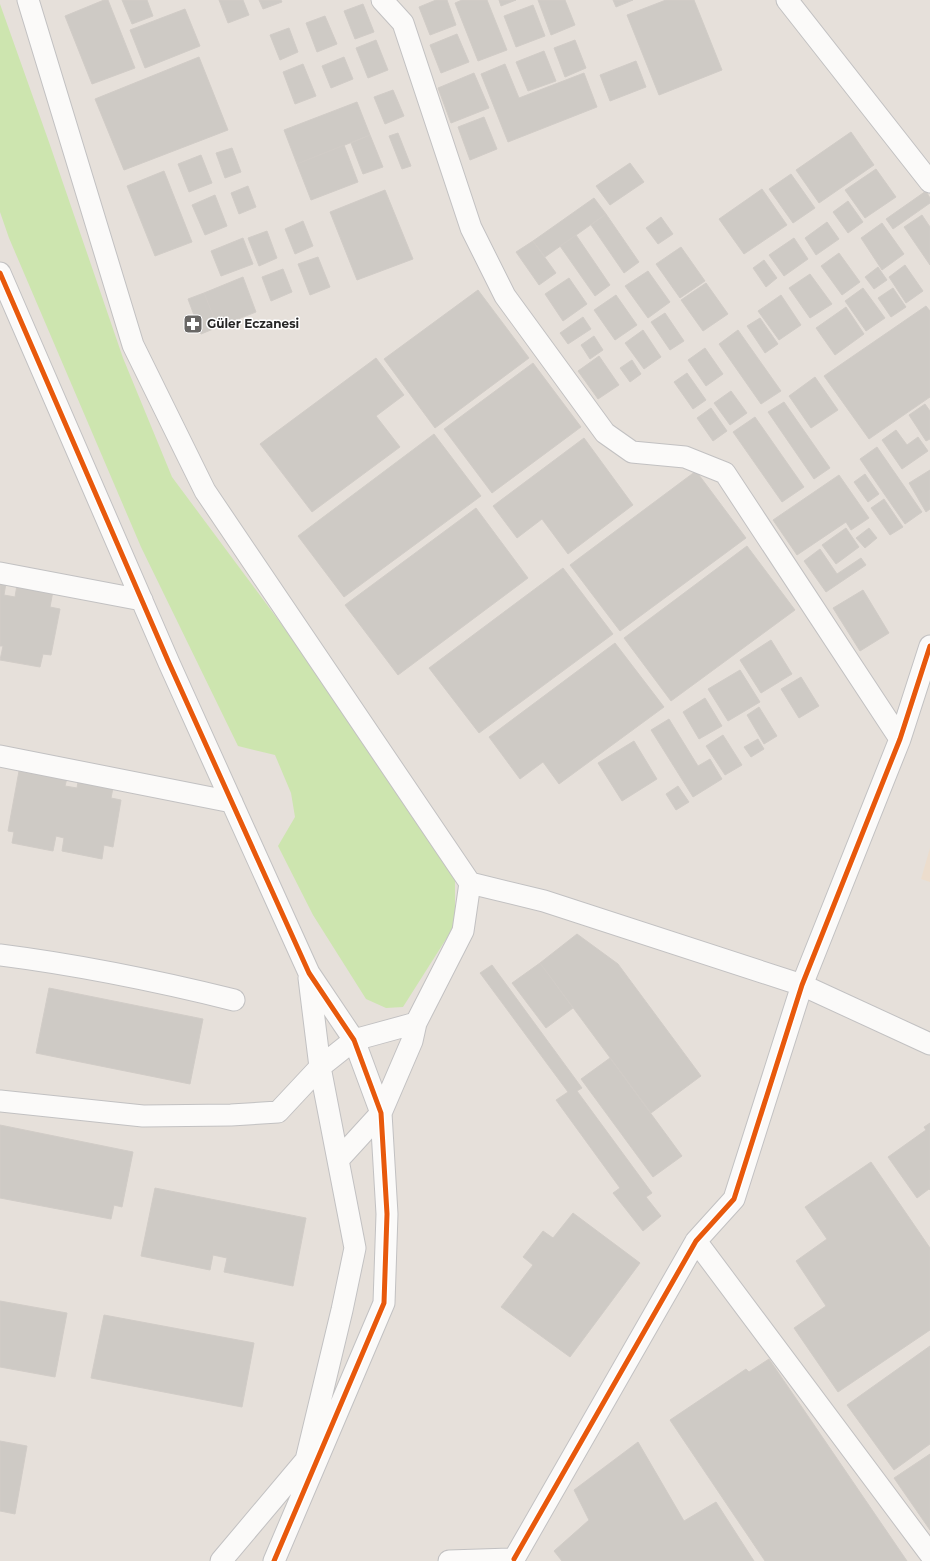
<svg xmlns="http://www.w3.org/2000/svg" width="930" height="1561" viewBox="0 0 930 1561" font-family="Montserrat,sans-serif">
  <rect width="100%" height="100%" fill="#e6e0da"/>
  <!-- education -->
  <path fill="#ecddcd" d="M 930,848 L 930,882 L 921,879 Z"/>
  <!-- green -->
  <path fill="#cde5af" d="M 0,4 L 50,145 L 123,358 L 172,477 L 343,707 L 455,880 L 455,925 L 403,1007 L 386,1008 L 366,999 L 313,915 L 278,846 L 295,817 L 291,793 L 275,755 L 238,746 L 141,547 L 9,238 L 0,212 Z"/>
  <!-- building -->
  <path fill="#cecac5" stroke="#d1ccc7" d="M 104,0 L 108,0 L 135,68 L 92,84 L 65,16 Z
    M 122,0 L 147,0 L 153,16 L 132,24 Z
    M 219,0 L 243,0 L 249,15 L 228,23 Z
    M 259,0 L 281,0 L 282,2 L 263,9 Z
    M 436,0 L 447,0 L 456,25 L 430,35 L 419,7 Z
    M 462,0 L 487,0 L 507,50 L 478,61 L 455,3 Z
    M 499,0 L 516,0 L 501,6 Z
    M 538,0 L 565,0 L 575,25 L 551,35 Z
    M 613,0 L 633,0 L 616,7 Z
    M 666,0 L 694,0 L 722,70 L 659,95 L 627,15 Z
    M 363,4 L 374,32 L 355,39 L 344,11 Z
    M 533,5 L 545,36 L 516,47 L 504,16 Z
    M 185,9 L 200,46 L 145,68 L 130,30 Z
    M 325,16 L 337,44 L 317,52 L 306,23 Z
    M 289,28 L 298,52 L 280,60 L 270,35 Z
    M 457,34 L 469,62 L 441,73 L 430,45 Z
    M 376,40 L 388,70 L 368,78 L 356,48 Z
    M 575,40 L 586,68 L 565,77 L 554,48 Z
    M 544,51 L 556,81 L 528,91 L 516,62 Z
    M 199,57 L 228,130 L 124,170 L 95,99 Z
    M 344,57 L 353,79 L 331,88 L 322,66 Z
    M 636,61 L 646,87 L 610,101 L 600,75 Z
    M 303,64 L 316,96 L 295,104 L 283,72 Z
    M 505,64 L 519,98 L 584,73 L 597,107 L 508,142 L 481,74 Z
    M 474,73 L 489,108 L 451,123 L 438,88 Z
    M 393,90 L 404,116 L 385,124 L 374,97 Z
    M 357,102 L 370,135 L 297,164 L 284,130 Z
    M 484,117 L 497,149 L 470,160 L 458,127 Z
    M 851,132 L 874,165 L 819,203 L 796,170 Z
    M 398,133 L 411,166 L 402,169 L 389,136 Z
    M 370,135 L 383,167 L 363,174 L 351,143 Z
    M 344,145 L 358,182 L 311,200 L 297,164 Z
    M 232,148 L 241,172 L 225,178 L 216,153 Z
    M 201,155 L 212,183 L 189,192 L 178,164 Z
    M 630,163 L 644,182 L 610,205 L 596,186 Z
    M 876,169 L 896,197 L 865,218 L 845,190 Z
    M 164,171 L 192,242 L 155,256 L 127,186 Z
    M 791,174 L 815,208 L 793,223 L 769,189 Z
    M 248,186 L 256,207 L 239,214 L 231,193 Z
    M 762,189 L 787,225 L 744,254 L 719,219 Z
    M 385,190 L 413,259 L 357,280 L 330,212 Z
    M 926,191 L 930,198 L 930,203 L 893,229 L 886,219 Z
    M 215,195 L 227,226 L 205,235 L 192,205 Z
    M 594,198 L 606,214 L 545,257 L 533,241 Z
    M 848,201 L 863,222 L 848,233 L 833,212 Z
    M 606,214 L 639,262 L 624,273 L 591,225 Z
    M 922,215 L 930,227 L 930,265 L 904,227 Z
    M 661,217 L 673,234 L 658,244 L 646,228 Z
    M 303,221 L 313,246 L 295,254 L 285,229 Z
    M 827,222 L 839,239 L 816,255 L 805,238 Z
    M 882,223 L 904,254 L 882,270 L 861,238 Z
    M 267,231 L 277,258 L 259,266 L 248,238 Z
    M 576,235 L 610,285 L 595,296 L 560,246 Z
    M 243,238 L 253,264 L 221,276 L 211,251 Z
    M 794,238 L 808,259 L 784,276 L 769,255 Z
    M 533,241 L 556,273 L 539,285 L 516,252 Z
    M 681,247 L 705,281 L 680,298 L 656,264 Z
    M 839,253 L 860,282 L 842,295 L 821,266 Z
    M 318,257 L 330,287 L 310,295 L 298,264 Z
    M 764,260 L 777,278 L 766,287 L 753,268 Z
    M 905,265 L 923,291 L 906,303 L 889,277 Z
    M 878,267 L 887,280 L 874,289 L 865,277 Z
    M 283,269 L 292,292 L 271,301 L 262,277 Z
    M 648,271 L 670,302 L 648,318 L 625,286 Z
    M 810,274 L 832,304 L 810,318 L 789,288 Z
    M 243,277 L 256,312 L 218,327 L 204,293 Z
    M 569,278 L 587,304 L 563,321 L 545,294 Z
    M 706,283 L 728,314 L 703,331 L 681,300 Z
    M 863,288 L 885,318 L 866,331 L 845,301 Z
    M 893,288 L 906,307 L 891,317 L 878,298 Z
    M 478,290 L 529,358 L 435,428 L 384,359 Z
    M 204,293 L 218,327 L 201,334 L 188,299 Z
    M 616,295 L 637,325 L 615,340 L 594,310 Z
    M 781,295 L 801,325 L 779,340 L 758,311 Z
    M 926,306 L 930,311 L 930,397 L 869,439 L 824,376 Z
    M 846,307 L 864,334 L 835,355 L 816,328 Z
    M 665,313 L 684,341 L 670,350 L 651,322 Z
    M 583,317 L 591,329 L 568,344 L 560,333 Z
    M 760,318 L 778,344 L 765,353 L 747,326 Z
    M 643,330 L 661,357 L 644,369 L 625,343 Z
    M 738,330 L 781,391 L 761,404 L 719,344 Z
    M 594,336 L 603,350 L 590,359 L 581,345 Z
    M 705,348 L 723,374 L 706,386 L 688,360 Z
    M 599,356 L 619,385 L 598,399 L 578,371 Z
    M 376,358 L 404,395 L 376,416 L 400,447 L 312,512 L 260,444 Z
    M 632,360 L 641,374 L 630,382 L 620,368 Z
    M 533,363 L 581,427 L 492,493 L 444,429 Z
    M 687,373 L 706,400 L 693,409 L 674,382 Z
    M 815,377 L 838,410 L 811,428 L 789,396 Z
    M 731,391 L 747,413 L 730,425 L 714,403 Z
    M 784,402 L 830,468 L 814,479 L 768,412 Z
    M 925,404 L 930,411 L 930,439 L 926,441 L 909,415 Z
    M 711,408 L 727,431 L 713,441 L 697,418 Z
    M 755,417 L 804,487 L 782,502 L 733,432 Z
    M 896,430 L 907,445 L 918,437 L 928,451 L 902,469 L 882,440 Z
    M 434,434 L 481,496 L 344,597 L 298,536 Z
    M 584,438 L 633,505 L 568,554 L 542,519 L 517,538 L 493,506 Z
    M 877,447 L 922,512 L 905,524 L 860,459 Z
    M 930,470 L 930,509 L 926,512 L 909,483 Z
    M 696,471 L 746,538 L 620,631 L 570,565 Z
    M 865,474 L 879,494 L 868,502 L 854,482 Z
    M 839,475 L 869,518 L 851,530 L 846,522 L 797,555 L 773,520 Z
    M 884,499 L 903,527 L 890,535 L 871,508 Z
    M 476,508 L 528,578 L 398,675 L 345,605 Z
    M 846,528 L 859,547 L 836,564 L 822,545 Z
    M 869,528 L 877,538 L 865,548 L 856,538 Z
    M 747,546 L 795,610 L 671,701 L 624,638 Z
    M 820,549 L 837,574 L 861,558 L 866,565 L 826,592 L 804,561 Z
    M 563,568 L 613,634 L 479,733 L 429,668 Z
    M 0,582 L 6,583 L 4,595 L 15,597 L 17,585 L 53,591 L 50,607 L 60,609 L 51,655 L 43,654 L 40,667 L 0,660 L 3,646 L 0,646 Z
    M 863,590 L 889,633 L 860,651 L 833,608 Z
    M 771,640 L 792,674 L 761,693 L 740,660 Z
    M 615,643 L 664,707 L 559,784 L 543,762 L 520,779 L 489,737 Z
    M 740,670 L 760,702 L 728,721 L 708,689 Z
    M 801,677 L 819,706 L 799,718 L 781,689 Z
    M 705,698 L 722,726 L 699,739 L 683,712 Z
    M 759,707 L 777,736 L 764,744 L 747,715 Z
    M 669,719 L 698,766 L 710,759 L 722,779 L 693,797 L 651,730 Z
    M 723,735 L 742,765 L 725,775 L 706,746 Z
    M 758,739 L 764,749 L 751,757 L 744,747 Z
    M 634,741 L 657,779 L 622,801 L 598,763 Z
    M 29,767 L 68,774 L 65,786 L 77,788 L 79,776 L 114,783 L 111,798 L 121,800 L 113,847 L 104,845 L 102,859 L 62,851 L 64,838 L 56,836 L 53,851 L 12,843 L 14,832 L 8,831 L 19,771 L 28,773 Z
    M 678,786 L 689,802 L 676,810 L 666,794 Z
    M 577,934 L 618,964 L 701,1076 L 651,1113 L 540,963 Z
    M 540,963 L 573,1008 L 546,1028 L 512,983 Z
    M 492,965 L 582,1088 L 577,1091 L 652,1193 L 646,1197 L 661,1216 L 643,1231 L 613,1193 L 620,1188 L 556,1100 L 568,1092 L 480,973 Z
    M 49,988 L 203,1019 L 190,1084 L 36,1053 Z
    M 610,1058 L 682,1156 L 653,1177 L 581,1079 Z
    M 930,1123 L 930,1190 L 929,1189 L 917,1198 L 888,1157 L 926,1130 L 924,1127 Z
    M 0,1125 L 133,1152 L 122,1207 L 114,1205 L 111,1219 L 0,1198 Z
    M 871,1162 L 930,1248 L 930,1330 L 838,1392 L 794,1328 L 826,1306 L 796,1261 L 827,1239 L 805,1207 Z
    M 155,1188 L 306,1218 L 293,1286 L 224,1272 L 227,1258 L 213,1255 L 210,1270 L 141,1256 Z
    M 573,1213 L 640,1263 L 570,1357 L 501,1307 L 533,1265 L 523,1257 L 543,1231 L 553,1238 Z
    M 0,1301 L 67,1313 L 55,1377 L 0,1367 Z
    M 104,1315 L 254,1343 L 242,1407 L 91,1378 Z
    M 930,1346 L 930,1444 L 894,1470 L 847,1405 Z
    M 769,1359 L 907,1561 L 765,1561 L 670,1420 L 746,1369 L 749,1372 Z
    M 0,1441 L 27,1446 L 15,1514 L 0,1511 Z
    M 638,1442 L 684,1521 L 716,1502 L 754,1561 L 562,1561 L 554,1551 L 589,1520 L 574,1490 Z
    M 930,1454 L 930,1530 L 894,1478 Z"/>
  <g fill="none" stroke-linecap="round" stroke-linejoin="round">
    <defs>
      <path id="minor" d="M 28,0 L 133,345 L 205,491 L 470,883
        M 382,0 L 403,23 L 471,228 L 505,296 L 605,433 L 632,452 L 685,457 L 725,473 L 900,739
        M 787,0 L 930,182
        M 0,273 L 169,663 L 309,973 L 354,1040 L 381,1113 L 387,1214 L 384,1303 L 274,1561
        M 0,573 L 142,600
        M 0,756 L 232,802
        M 0,955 C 79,965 157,981 234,1000
        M 0,1101 L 143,1116 L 231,1115 L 278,1112 L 320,1067 L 354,1040 L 416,1023
        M 339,1159 L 381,1113 L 412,1041 L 416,1023 L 463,931 L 470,883 L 544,901 L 802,985 L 930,1044
        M 696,1241 L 930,1554
        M 514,1559 L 696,1241 L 734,1199 L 802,985 L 900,739 L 930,646
        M 221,1561 L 306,1460 L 342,1310 L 355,1248 L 320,1067 L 309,978
        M 449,1561 L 514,1559 L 515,1561"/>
    </defs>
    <!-- minor casing -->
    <use href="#minor" stroke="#c2c1c2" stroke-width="23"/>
    <!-- minor -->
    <use href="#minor" stroke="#fbfaf9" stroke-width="21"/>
    <defs>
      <path id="cycleway" d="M 0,273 L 169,663 L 309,973 L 354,1040 L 381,1113 L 387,1214 L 384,1303 L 274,1561
        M 514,1559 L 696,1241 L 734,1199 L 802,985 L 900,739 L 930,646"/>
    </defs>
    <!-- cycleway casing -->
    <use href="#cycleway" stroke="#fff" stroke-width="8"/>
    <!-- cycleway -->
    <use href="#cycleway" stroke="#e8590c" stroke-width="5"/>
  </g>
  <!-- icons -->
  <defs>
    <symbol id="pharmacy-square" viewBox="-11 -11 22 22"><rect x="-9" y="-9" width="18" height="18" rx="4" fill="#696765" stroke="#fff"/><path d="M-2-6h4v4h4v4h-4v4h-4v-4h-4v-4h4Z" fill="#fff"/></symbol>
  </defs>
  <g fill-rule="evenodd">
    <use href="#pharmacy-square" x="182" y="313" width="22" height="22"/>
  </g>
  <g text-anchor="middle" stroke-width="3" stroke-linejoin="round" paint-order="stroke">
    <!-- poi labels -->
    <g font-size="12" font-weight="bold" fill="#262626" stroke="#fff" text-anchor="start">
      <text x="207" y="328">Güler Eczanesi</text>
    </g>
  </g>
</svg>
